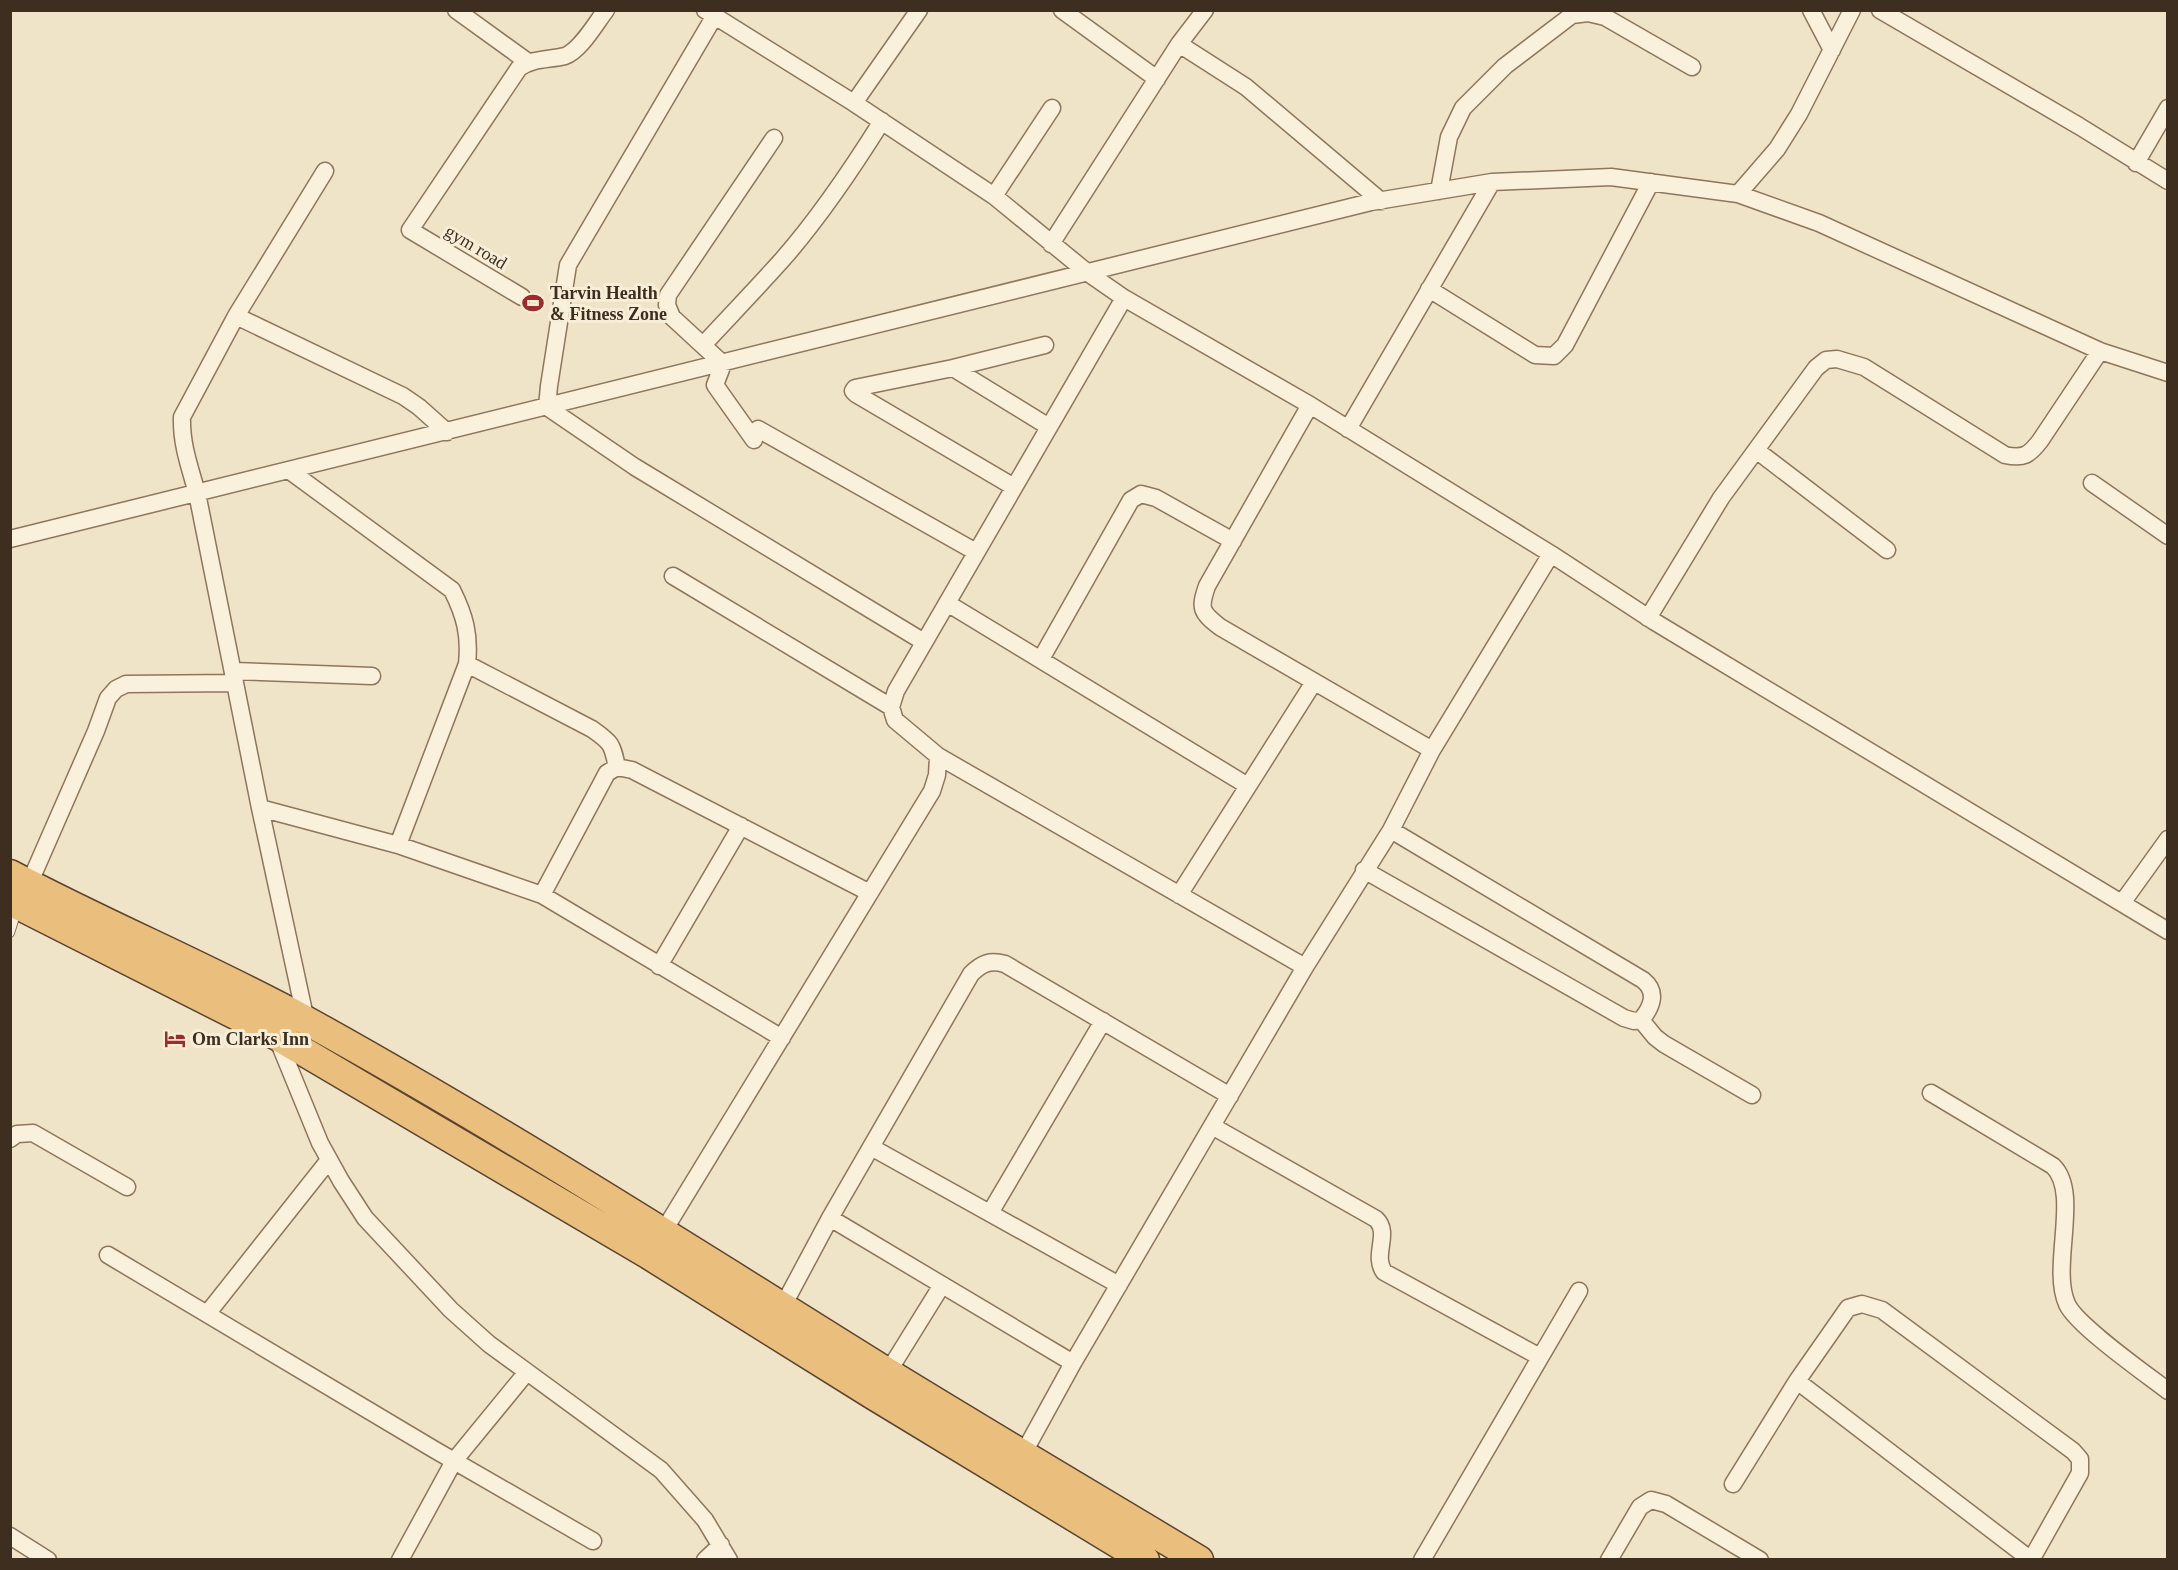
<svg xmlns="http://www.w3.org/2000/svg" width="2178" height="1570" viewBox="0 0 2178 1570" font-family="Georgia,serif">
  <rect width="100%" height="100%" fill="#f0e4c8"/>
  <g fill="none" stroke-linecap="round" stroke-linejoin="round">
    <defs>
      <path id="service" d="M 10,933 L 18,908"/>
      <path id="minor" d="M 456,10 L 528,62
        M 705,10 L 854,103 L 994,196 L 1088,273 L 1124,298 L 1310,405 L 1551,554 L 1655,622 L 2168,931
        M 1062,10 L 1157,79
        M 1811,10 L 1832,50
        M 1880,10 L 2079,126 L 2168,181
        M 714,17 L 568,265 L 549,386 L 547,407 L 635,467 L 924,642
        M 1179,44 L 1246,87 L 1381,201
        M 854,103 L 919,10
        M 2136,163 L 2168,108
        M 1439,191 L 1449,137 L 1463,108 L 1505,66 L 1572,15 L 1588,13 L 1605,17 L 1692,67
        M 1738,194 L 1777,149 L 1799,114 L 1852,10
        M 994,196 L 1052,108
        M 1051,244 L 1179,44 L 1205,10
        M 1429,289 L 1535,355 L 1554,356 L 1565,345 L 1651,182
        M 522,297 L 410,230 L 519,68 C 533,58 549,60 565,56 C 580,51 596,23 606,10
        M 236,316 L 403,396 L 419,407 L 447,432
        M 703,345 C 729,317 756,289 782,260 C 819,218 852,169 882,121
        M 953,368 L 1049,427
        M 1310,405 L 1207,586 C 1199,609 1201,612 1220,627 L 1432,750
        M 758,429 L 976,552
        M 1348,429 L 1492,182
        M 754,440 L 715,385 L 723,364 L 672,317 L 667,305 L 668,295 L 774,138
        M 1756,450 L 1887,550
        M 290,471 L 452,590 C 465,616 470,635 467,664 L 398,845
        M 2092,483 L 2168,536
        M 1014,487 L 856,394 L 853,391 L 855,388 L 953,368 L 1045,345
        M 10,539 L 1371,202 L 1492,182 L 1611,177 L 1738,194 L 1819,223 L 2100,351 L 2168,373
        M 673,576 L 891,707
        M 947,603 L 1248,786
        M 1648,618 L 1721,498 L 1816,368 L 1826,360 L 1837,359 L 1864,367 L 2005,455 C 2024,459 2029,455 2040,441 L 2100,351
        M 1041,659 L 1131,500 L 1141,494 L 1156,498 L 1233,541
        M 467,664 L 592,729 C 612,743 612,744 617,767
        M 233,671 L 372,676
        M 938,756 L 1305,967
        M 260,808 L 398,845 L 542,895 L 782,1038
        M 1364,870 L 1624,1018 L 1634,1021 L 1641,1020 C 1652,1007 1658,992 1643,980 L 1391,830
        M 26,891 L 96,731 L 108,698 L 116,689 L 126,684 L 235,683
        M 542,895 L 607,773 L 617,767 L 632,770 L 870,893
        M 1179,895 L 1314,682
        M 2122,903 L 2168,839
        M 659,966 L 741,826
        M 1641,1020 L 1655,1037 L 1664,1044 L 1752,1095
        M 306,1021 L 260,808 L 197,493 C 190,468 181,444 182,417 L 236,316 L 325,171
        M 277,1038 L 320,1143 L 341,1181 L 365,1218 L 451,1310 L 489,1344 L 661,1470 L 705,1520 L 729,1560
        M 1931,1093 L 2053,1166 C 2081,1193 2050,1267 2067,1304 C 2076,1325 2146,1374 2168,1391
        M 1212,1126 L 1376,1219 C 1391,1233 1372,1255 1384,1272 L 1540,1357
        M 10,1139 L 17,1134 L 33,1133 L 127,1187
        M 871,1147 L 1119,1285
        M 990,1213 L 1103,1021
        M 830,1218 L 1073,1363
        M 663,1232 L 932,791 L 937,775 L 938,756 L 895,720 L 891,707 L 896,691 L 1124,298
        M 108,1255 L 435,1450 L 593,1541
        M 783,1306 L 830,1218 L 971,974 C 982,963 990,960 1005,964 L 1230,1096
        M 207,1314 L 329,1160
        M 888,1372 L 942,1285
        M 1023,1454 L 1073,1363 L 1305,967 L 1391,830 L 1432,750 L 1551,554
        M 1733,1484 L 1797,1381 L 1848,1308 L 1862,1304 L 1882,1310 L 2073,1451 L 2080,1459 L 2080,1473 L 2031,1560 L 1797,1381
        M 10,1536 L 48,1560
        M 400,1560 L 454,1461 L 527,1372
        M 705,1560 L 721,1545
        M 1422,1560 L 1579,1291
        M 1609,1560 L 1640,1507 L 1651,1500 L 1666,1504 L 1760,1560"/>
      <path id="trunk" d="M 10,874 C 108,926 210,968 307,1021 C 504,1130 694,1252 885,1371 C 989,1435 1094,1497 1199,1560
        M 10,901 L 277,1036 L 311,1056 L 649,1255 L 873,1395 L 1145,1560"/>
    </defs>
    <!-- service casing -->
    <use href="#service" stroke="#8d765c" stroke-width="10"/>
    <!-- minor casing -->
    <use href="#minor" stroke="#8d765c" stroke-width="19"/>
    <!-- trunk casing -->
    <use href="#trunk" stroke="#5b4430" stroke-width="31"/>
    <!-- service -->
    <use href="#service" stroke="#faf1dc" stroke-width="8"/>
    <!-- minor -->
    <use href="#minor" stroke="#faf1dc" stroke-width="16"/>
    <!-- trunk -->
    <use href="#trunk" stroke="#eabe7c" stroke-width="28"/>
  </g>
  <!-- icons -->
  <defs>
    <symbol id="stadium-bare" viewBox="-9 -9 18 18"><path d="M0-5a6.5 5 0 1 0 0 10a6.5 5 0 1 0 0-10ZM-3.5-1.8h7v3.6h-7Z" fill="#9e2a2b" stroke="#f7eed8" stroke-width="2.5" paint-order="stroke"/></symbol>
    <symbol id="hotel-bare" viewBox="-9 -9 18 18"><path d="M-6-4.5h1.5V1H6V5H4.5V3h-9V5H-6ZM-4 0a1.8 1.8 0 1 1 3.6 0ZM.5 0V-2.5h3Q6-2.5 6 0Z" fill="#9e2a2b" stroke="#f7eed8" stroke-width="2.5" paint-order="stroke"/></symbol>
  </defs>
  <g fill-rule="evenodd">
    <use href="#stadium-bare" x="518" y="288" width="30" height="30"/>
    <use href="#hotel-bare" x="160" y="1024" width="30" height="30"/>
  </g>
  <g text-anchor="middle" stroke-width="6" stroke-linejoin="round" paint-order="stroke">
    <!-- street labels -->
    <g font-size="18" fill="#3d2e20" stroke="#f7eed8">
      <text transform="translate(476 247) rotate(31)" y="6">gym road</text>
    </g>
    <!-- poi labels -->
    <g font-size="18" font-weight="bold" fill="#3d2e20" stroke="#f7eed8" text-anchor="start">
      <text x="550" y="299">Tarvin Health<tspan x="550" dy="21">&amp; Fitness Zone</tspan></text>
      <text x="192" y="1045">Om Clarks Inn</text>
    </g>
  </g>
  <!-- border -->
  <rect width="2178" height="1570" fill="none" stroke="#3d2e20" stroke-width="24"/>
</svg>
